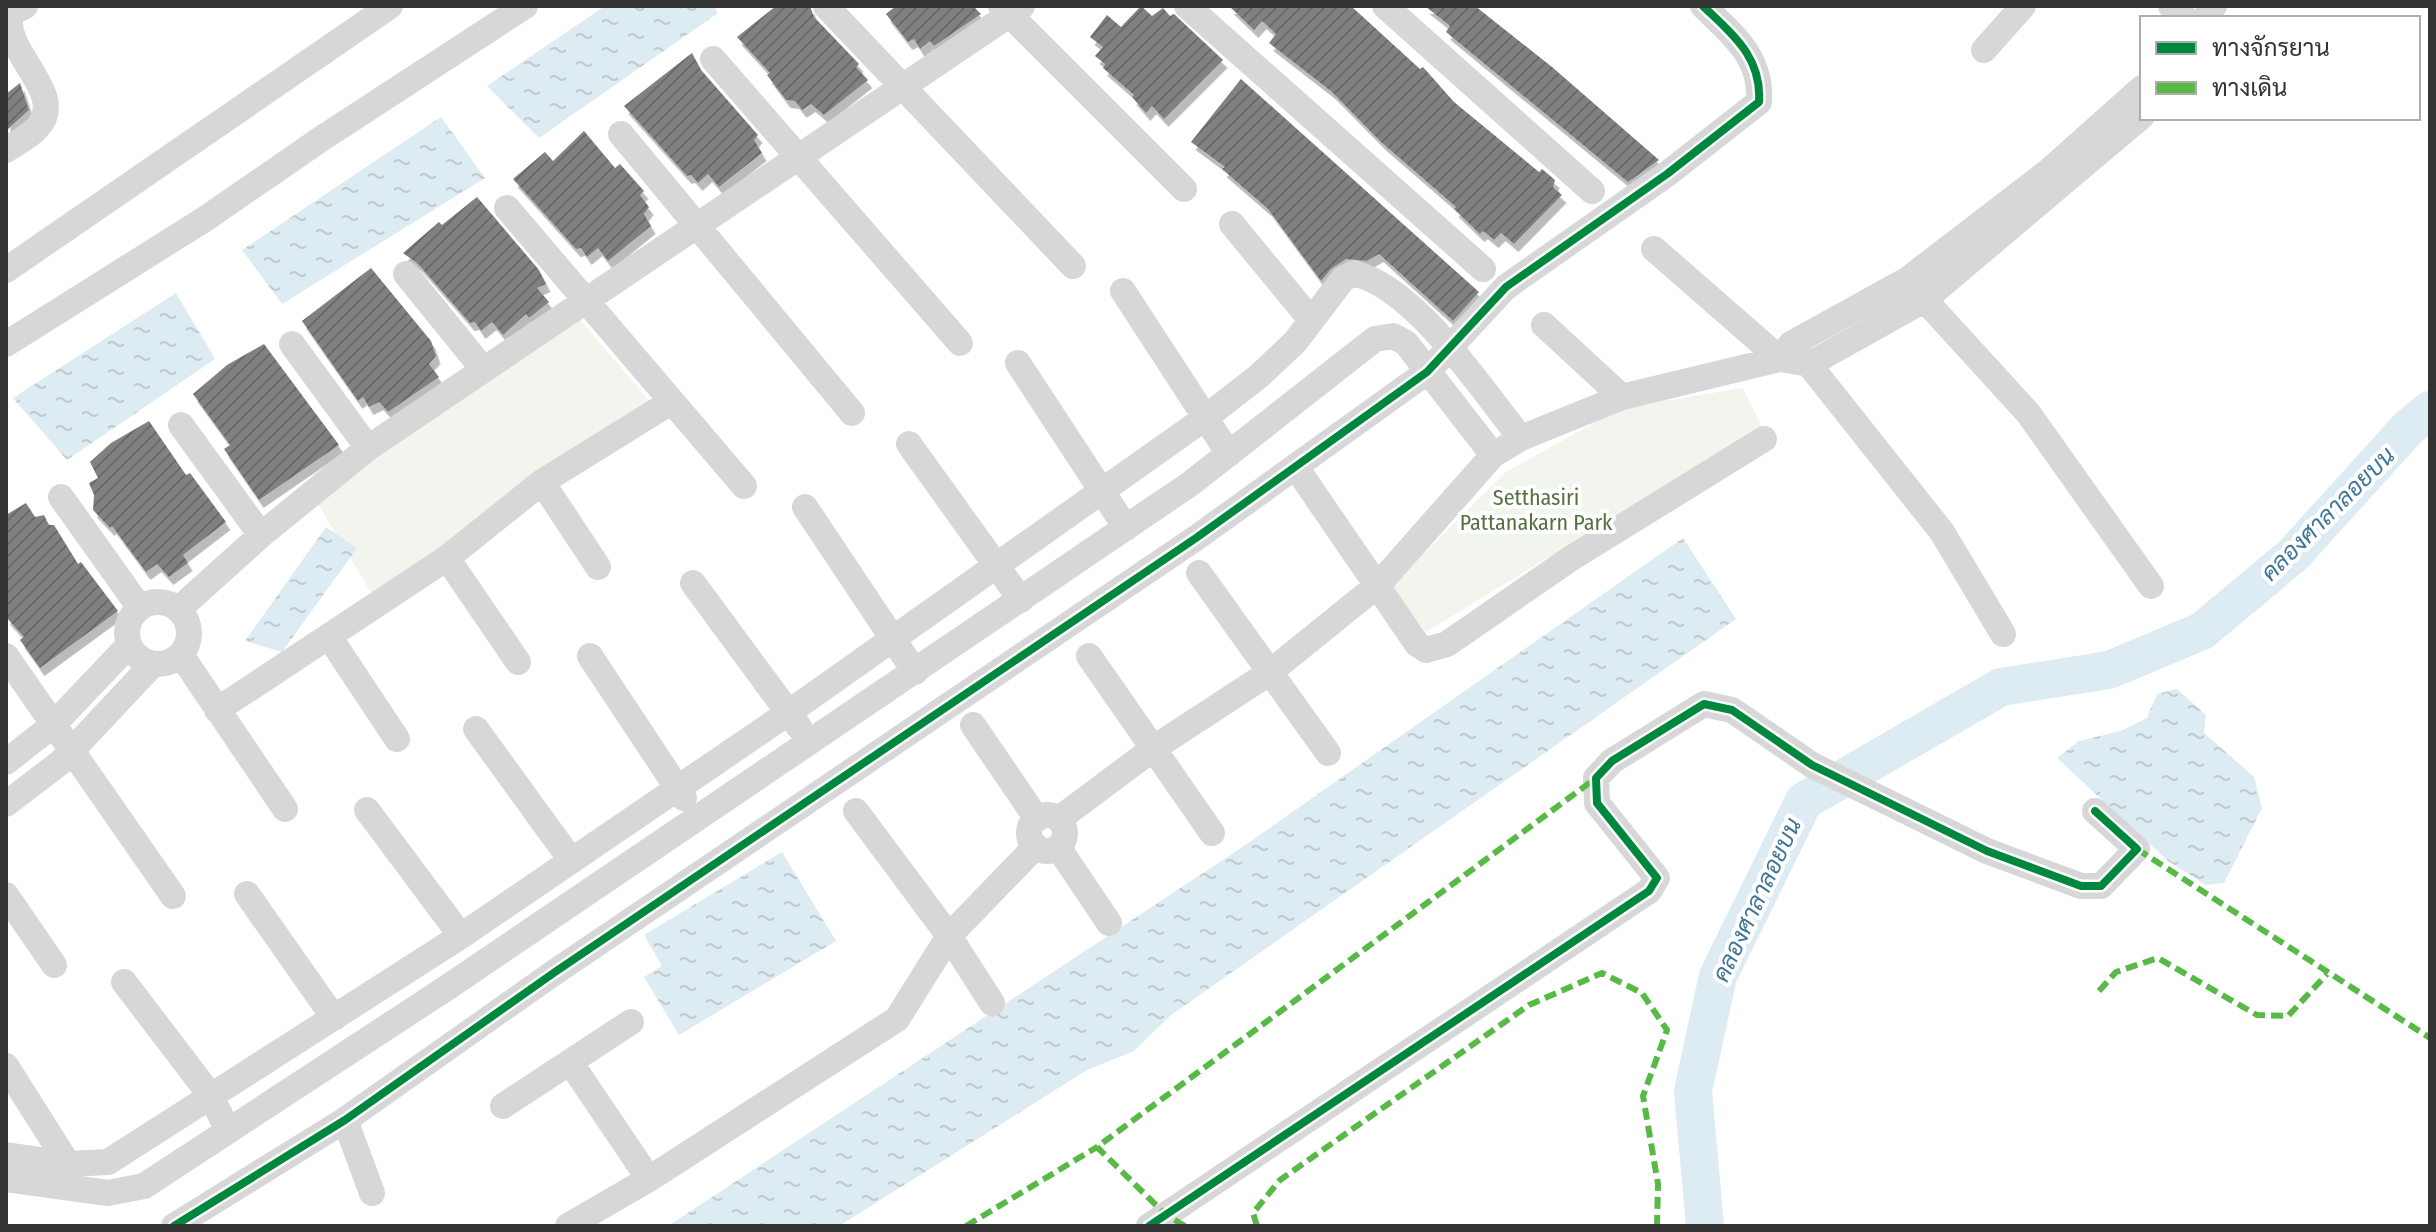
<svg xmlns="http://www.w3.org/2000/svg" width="2436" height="1232" viewBox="0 0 2436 1232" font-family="'Fira Sans Condensed',Sarabun,sans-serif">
  <defs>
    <pattern id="water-ripples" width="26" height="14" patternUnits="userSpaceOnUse" patternTransform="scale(2)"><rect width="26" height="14" fill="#ddebf3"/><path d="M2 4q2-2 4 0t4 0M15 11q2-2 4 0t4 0" fill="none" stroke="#becad1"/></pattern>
    <pattern id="building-hatch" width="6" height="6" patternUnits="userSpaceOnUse" patternTransform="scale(2)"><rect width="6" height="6" fill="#818181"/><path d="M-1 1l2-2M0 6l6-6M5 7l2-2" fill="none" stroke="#6a6a6a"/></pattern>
    <filter id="shadow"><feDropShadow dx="4.5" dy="8" stdDeviation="0" flood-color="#0004"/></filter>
  </defs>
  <rect width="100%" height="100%" fill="#fff"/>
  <!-- green -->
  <path fill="#f1f5ed" d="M 572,310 L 657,410 L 375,599 L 312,494 Z
    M 1743,388 L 1762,427 L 1426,632 L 1390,587 L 1506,472 L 1621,408 Z"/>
  <!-- water -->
  <path fill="url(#water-ripples)" d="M 605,6 L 714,6 L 718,13 L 539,138 L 487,86 Z
    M 441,117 L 485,178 L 282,304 L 242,250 Z
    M 176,293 L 215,359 L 67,460 L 13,398 Z
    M 326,527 L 357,548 L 282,652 L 245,641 Z
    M 1683,538 L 1736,619 L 1171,1015 L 1134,1051 L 1087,1070 L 839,1226 L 668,1226 L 1241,848 Z
    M 2177,689 L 2206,715 L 2204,733 L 2254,777 L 2262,808 L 2224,883 L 2206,885 L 2168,861 L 2057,758 L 2079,741 L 2121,731 L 2147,718 L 2157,694 Z
    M 782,852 L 836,941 L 679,1035 L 644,977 L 662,966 L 644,935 Z"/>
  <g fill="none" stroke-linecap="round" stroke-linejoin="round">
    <!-- river -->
    <path stroke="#ddebf3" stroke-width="38" d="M 1705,1226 L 1693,1091 L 1718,976 L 1804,801 L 2001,687 L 2109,670 L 2202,631 L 2293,555 L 2408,428 L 2430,410"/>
  </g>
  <!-- building -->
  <path fill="url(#building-hatch)" filter="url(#shadow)" d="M 776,6 L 810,6 L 814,17 L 859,64 L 856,67 L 868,80 L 824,115 L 811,104 L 802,110 L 795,101 L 786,100 L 767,75 L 770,73 L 737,37 Z
    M 896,6 L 973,6 L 981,14 L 934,46 L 930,41 L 920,49 L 914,39 L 908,42 L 886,14 Z
    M 1141,6 L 1152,16 L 1163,8 L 1170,16 L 1174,14 L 1223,60 L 1164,119 L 1152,106 L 1146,113 L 1132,97 L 1134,95 L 1103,68 L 1105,64 L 1095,56 L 1103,47 L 1090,37 L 1107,15 L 1121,27 Z
    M 1229,6 L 1351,6 L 1420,69 L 1423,67 L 1454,102 L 1539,172 L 1542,169 L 1555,180 L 1553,187 L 1562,195 L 1514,244 L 1501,233 L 1494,240 L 1483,231 L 1480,234 L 1454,209 L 1456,207 L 1381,142 L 1332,92 L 1269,43 L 1276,34 L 1262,21 L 1254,30 Z
    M 1425,6 L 1475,6 L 1552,67 L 1659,160 L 1628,182 L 1446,32 L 1450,26 Z
    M 692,53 L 701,70 L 758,135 L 754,140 L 762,153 L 719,187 L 708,174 L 698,183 L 691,175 L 687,176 L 624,106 Z
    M 1241,79 L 1479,292 L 1453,321 L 1379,254 L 1367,261 L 1346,259 L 1331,269 L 1321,281 L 1268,209 L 1222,169 L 1225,167 L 1191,142 Z
    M 20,83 L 29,110 L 6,131 L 6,94 Z
    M 584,131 L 615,168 L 620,164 L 644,191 L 640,195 L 649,207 L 644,214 L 651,226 L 608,261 L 598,248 L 587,257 L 581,248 L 576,249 L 513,179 L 545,152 L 553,161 Z
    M 477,197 L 539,270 L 546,284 L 537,288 L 549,302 L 529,318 L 526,314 L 503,335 L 492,322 L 481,331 L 475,322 L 470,323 L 418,264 L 403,253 L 439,222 L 442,225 Z
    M 371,268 L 431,341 L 436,356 L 429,364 L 439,377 L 388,412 L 379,402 L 369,407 L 363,397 L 358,401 L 302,321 Z
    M 264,344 L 339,445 L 259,500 L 224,449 L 230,445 L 193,394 L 227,365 Z
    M 149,421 L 186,475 L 190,473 L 226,522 L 183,555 L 188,563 L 169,577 L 157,564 L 146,572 L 112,526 L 110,528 L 93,510 L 94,495 L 89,483 L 98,478 L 90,462 L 111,443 Z
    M 26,503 L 35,517 L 44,515 L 49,525 L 54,525 L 78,564 L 81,562 L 118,611 L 40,668 L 20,640 L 24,637 L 6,617 L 6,515 Z"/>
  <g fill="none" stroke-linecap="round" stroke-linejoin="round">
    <!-- minor -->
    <path stroke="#d7d7d7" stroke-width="26" d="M 826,6 L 1073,266
      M 1001,6 L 1184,189
      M 1187,6 L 1483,269
      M 1385,6 L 1592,191
      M 2171,6 L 2185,18
      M 2205,18 L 2214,6
      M 1984,50 L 2023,6
      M 713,59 L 960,343
      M 621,134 L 852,413
      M 6,150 C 16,143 29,137 37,128 C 70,94 0,52 11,13 L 25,6
      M 507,208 L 744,486
      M 1232,224 L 1311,320
      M 1654,249 L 1780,359
      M 6,270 L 390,6
      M 406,274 L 483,369
      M 1912,286 L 2028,413 L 2151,586
      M 1123,291 L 1229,454
      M 1544,325 L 1622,397
      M 6,344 L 205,219 L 321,139 L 525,6
      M 292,344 L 368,448
      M 1800,353 L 1942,532 L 2003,634
      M 1780,359 L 1791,344 L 1907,280 L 2050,170 L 2142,88
      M 1018,363 L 1126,528
      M 181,425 L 261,535
      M 909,444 L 1021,600
      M 1302,476 L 1417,644 L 1426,650 L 1447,644 L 1570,559 L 1764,439
      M 542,482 L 598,567
      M 61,497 L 140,608
      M 805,507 L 915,672
      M 447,558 L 518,662
      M 1199,573 L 1328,753
      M 693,583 L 799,727
      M127 633a31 31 0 1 1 62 0a31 31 0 1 1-62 0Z
      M 179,609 L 261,535 L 368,448 L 1022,6
      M 330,638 L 397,739
      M 181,655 L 285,809
      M 6,656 L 173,896
      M 590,656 L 684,798
      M 1089,656 L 1212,833
      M 217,710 L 447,558 L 542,482 L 671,402
      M 973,725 L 1037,819
      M 476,729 L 571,860
      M 6,762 L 53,725 L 129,645
      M 6,804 L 61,762 L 153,664
      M 367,810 L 461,936
      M 856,811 L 949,936 L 992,1003
      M1029 833a18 18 0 1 1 36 0a18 18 0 1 1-36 0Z
      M 1059,819 L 1154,748 L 1269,673 L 1379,584 L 1493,455 L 1521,438 L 1622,397 L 1780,359 L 1810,364 L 1924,300 L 2142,116
      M 1058,847 L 1109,923
      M 247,894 L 334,1018
      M 6,895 L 54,965
      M 124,982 L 211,1096 L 228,1131
      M 570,1062 L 649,1179
      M 6,1066 L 68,1164
      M 503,1106 L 631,1022
      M 345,1120 L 372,1193
      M 6,1155 L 68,1164 L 108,1162 L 461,936 L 788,713 L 1205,418 L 1259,376 L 1295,342 L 1343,279 L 1354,273 C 1417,289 1480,388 1521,438
      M 6,1179 L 108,1193 L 144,1186 L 445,989 L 1190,484 L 1375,339 L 1393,336 L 1406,343 L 1493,455
      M 174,1226 L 345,1120 L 555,972 L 1196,538 L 1427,372 L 1506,287 L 1667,174 L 1759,102 C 1762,57 1733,35 1703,6
      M 568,1226 L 649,1179 L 897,1019 L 949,936 L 1036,846
      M 1149,1226 L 1649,891 L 1657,878 L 1597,803 L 1596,778 L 1612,761 L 1704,704 L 1732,710 L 1812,765 L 1987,851 L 2081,886 L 2101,886 L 2137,849 L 2095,811"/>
    <!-- quiet -->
    <path stroke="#58b947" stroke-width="6" stroke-dasharray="12 6" stroke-linecap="butt" d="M 2137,849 L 2430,1038
      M 2099,991 L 2116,972 L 2158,958 L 2257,1015 L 2288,1016 L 2327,974
      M 966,1226 L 1097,1147
      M 1185,1226 L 1166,1215 L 1097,1147 L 1596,778
      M 1257,1226 L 1253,1213 L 1280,1180 L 1529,1005 L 1602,973 L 1642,993 L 1667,1030 L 1643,1096 L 1658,1184 L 1657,1226"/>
    <defs>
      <path id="cycleway" d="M 174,1226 L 345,1120 L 555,972 L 1196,538 L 1427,372 L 1506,287 L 1667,174 L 1759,102 C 1762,57 1733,35 1703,6
        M 1149,1226 L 1649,891 L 1657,878 L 1597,803 L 1596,778 L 1612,761 L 1704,704 L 1732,710 L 1812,765 L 1987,851 L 2081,886 L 2101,886 L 2137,849 L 2095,811"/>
    </defs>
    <!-- cycleway casing -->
    <use href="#cycleway" stroke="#fff" stroke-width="13"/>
    <!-- cycleway -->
    <use href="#cycleway" stroke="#00873e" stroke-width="8"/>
  </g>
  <g text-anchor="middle" stroke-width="8" stroke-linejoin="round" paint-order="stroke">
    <!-- park labels -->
    <g font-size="22" fill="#56703f" stroke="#fff">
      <text x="1536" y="505">Setthasiri<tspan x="1536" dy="25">Pattanakarn Park</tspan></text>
    </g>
    <!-- water labels -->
    <g font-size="24" font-style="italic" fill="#3f7597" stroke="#fff">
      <text transform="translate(2328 514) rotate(-45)" y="8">คลองศาลาลอยบน</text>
      <text transform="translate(1757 900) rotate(-65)" y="8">คลองศาลาลอยบน</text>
    </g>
  </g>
  <!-- border -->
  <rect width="2436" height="1232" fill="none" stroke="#333333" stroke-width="16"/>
  <!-- legend -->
  <rect x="2140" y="16" width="280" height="104" fill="#ffffff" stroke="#adadad" stroke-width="2"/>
  <rect x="2156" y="42" width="40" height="12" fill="#00873e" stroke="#adadad" stroke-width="2"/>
  <text x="2212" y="56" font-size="24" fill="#333333">ทางจักรยาน</text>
  <rect x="2156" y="82" width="40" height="12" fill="#58b947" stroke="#adadad" stroke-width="2"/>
  <text x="2212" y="96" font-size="24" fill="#333333">ทางเดิน</text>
</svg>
